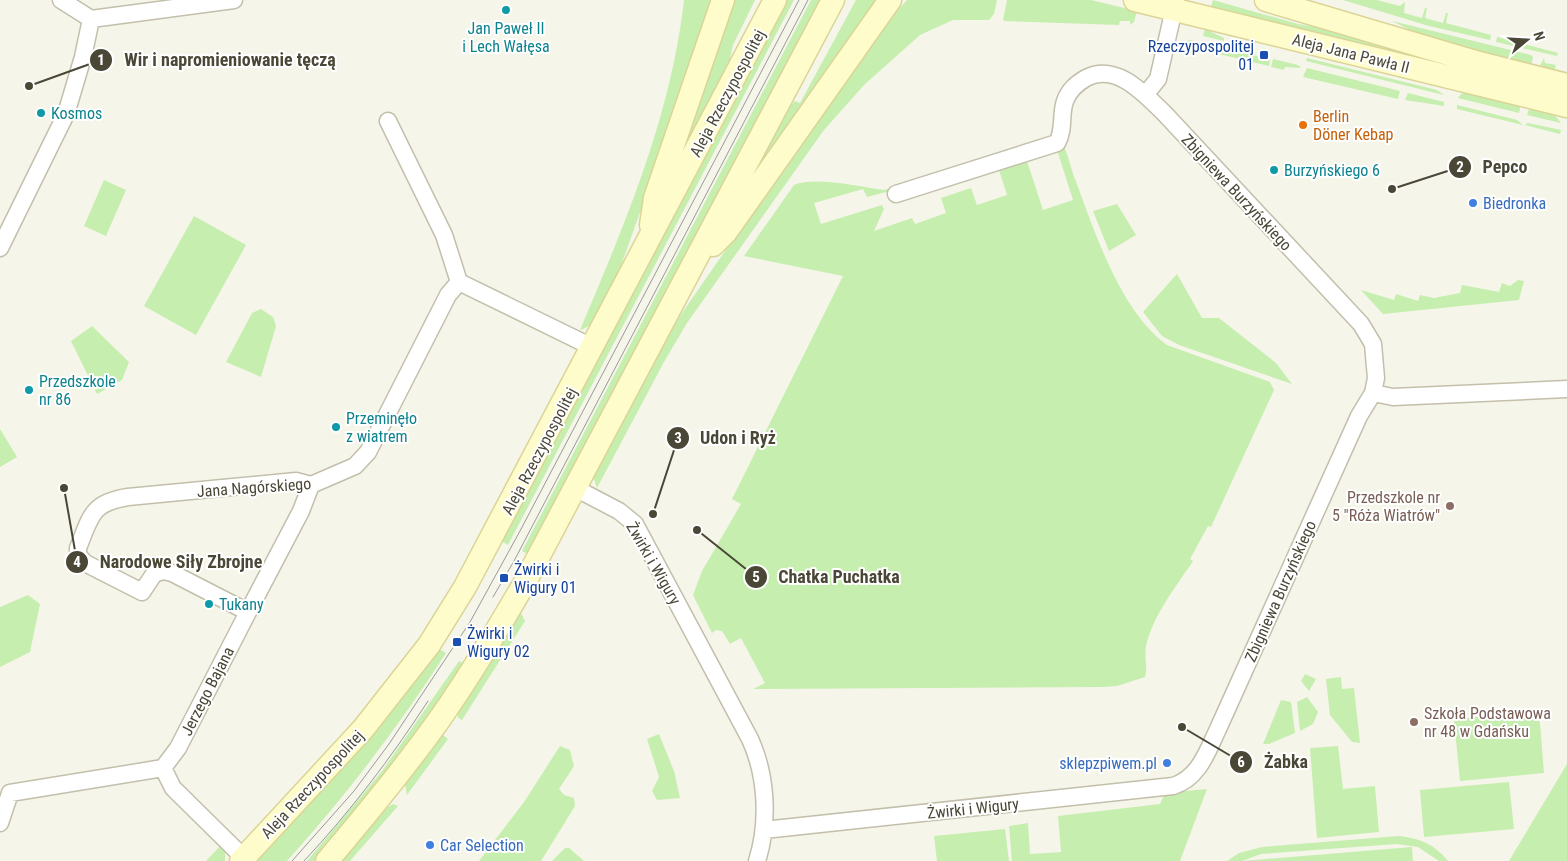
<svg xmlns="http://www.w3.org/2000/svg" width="1567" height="861" viewBox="0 0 1567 861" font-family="'Roboto Condensed',sans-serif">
  <rect width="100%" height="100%" fill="#f6f5ea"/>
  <!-- green -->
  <path fill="#c6eeaf" d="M 684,0 L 712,0 L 703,37 L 619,271 C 611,288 600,326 580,330 C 625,224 671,116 684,0 Z
    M 733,0 L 755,0 L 733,45 L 727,72 L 675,175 Z
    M 786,0 L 794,0 L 508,545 L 501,541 Z
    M 811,0 L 824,0 L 529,555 L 522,551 Z
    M 856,0 L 878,0 L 737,201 L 785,112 L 795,101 L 800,103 Z
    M 907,0 L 997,0 L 994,14 L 989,20 L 953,20 L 920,35 L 864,85 L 824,130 L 687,323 L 664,362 L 597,488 L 594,479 L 594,472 L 662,344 L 682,313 L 877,32 Z
    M 1007,0 L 1091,0 L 1137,11 L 1134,22 L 1130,25 L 1130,21 L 1120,21 L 1119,25 L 1005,21 L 1003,20 Z
    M 1213,0 L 1298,24 L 1344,32 L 1526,88 L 1210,11 Z
    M 1343,0 L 1377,0 L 1400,6 L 1405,2 L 1404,13 L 1422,18 L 1425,8 L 1427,8 L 1425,18 L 1443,23 L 1446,13 L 1448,13 L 1446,23 L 1491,35 L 1490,40 L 1429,26 Z
    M 1392,21 L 1531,55 L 1533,57 L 1531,66 L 1414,32 Z
    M 1205,29 L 1224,38 L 1224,41 L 1203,36 Z
    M 1497,37 L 1558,53 L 1557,56 L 1496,42 Z
    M 1190,40 L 1270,59 L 1269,66 L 1177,44 Z
    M 1307,58 L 1437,90 L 1444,95 L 1306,61 Z
    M 1544,58 L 1545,63 L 1556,65 L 1554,72 L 1539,68 Z
    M 1273,59 L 1298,65 L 1301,68 L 1285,67 L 1284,70 L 1271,67 Z
    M 1307,68 L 1400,91 L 1398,99 L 1303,77 Z
    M 1467,92 L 1521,104 L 1519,113 L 1458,98 L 1461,94 Z
    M 1408,93 L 1444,102 L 1444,106 L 1405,100 Z
    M 1457,105 L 1517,120 L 1523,125 L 1457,109 Z
    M 1530,106 L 1552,112 L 1561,123 L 1527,115 Z
    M 1528,123 L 1561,130 L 1560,134 L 1525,125 Z
    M 1064,147 C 1069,157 1071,169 1075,179 C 1095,232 1120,311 1167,345 L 1270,382 L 1274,390 L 1211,527 L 1208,526 L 1190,559 L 1193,561 C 1176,587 1153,615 1146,646 C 1144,656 1148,668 1145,677 L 1117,686 L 1102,687 L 753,689 L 765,683 L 741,638 L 730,644 L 722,631 L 716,630 L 712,633 L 693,595 L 702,571 L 741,504 L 732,499 L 843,276 L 744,256 L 794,185 C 815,176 860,187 884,190 L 891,188 L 890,191 L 867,197 L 863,189 L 814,203 L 821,224 L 882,205 L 884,209 L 874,231 L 912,218 L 915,224 L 946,213 L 941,198 L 971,188 L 977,205 L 1007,195 L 999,170 L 1027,161 L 1043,210 L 1073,200 L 1057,150 Z
    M 104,180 L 126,190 L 106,236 L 84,226 Z
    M 1117,204 L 1136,235 L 1109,251 L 1093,211 Z
    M 194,216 L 246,245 L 196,335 L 144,306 Z
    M 1177,274 L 1202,318 L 1219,318 L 1276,363 L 1292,384 L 1179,345 L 1162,336 L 1143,312 Z
    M 1518,280 L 1524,281 L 1519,300 L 1383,314 L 1361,290 L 1394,300 L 1396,294 L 1418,301 L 1420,295 L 1434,298 L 1460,293 L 1462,285 L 1499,292 L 1502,283 L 1510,286 Z
    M 261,309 L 273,317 L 276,326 L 261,377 L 226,362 L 252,313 Z
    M 92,326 L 129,362 L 122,380 L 97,394 L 71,341 Z
    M 0,429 L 17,457 L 0,467 Z
    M 28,595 L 40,604 L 30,652 L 0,667 L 0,607 Z
    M 520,611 L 525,621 L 462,720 L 458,718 L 458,706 Z
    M 438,648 L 446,653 C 399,726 346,796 287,861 L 252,861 Z
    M 459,661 L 466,665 L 430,718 L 317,861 L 307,861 L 382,771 Z
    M 1305,674 L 1316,679 L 1309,691 L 1301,681 Z
    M 1341,677 L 1342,689 L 1354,688 L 1360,743 L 1352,742 L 1330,715 L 1326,679 Z
    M 1307,697 L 1318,712 L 1313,724 L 1300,731 L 1297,702 Z
    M 1281,700 L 1291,702 L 1295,733 L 1269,744 L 1263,744 Z
    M 1539,711 L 1544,773 L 1460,781 L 1454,719 Z
    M 659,734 L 674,771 L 680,798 L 657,800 L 652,791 L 659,777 L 647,739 Z
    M 439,736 L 443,735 L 448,739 L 407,795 L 405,784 Z
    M 560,746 L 570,750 L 574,766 L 559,789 L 564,795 L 574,798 L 575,806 L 541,861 L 479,861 L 524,802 Z
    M 1338,746 L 1343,789 L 1375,786 L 1379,832 L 1317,838 L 1310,748 Z
    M 1567,764 L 1567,861 L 1509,861 Z
    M 1509,782 L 1514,829 L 1424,837 L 1420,790 Z
    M 1207,789 L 1180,861 L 1012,861 L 1009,826 L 1028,823 L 1030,854 L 1061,852 L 1058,816 L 1160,804 L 1165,793 Z
    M 393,804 L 398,806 L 350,861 L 339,861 L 383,810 Z
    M 1005,829 L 1009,861 L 937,861 L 934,836 Z
    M 1399,836 C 1419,838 1436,845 1448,861 L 1439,861 L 1418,847 L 1397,844 L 1261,854 L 1242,861 L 1412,847 L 1413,861 L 1227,861 L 1239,853 L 1262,847 Z
    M 221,845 L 225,853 L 225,861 L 206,861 Z
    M 565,848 L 569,848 L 584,861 L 552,861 Z"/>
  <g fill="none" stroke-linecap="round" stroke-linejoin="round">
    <defs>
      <path id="street" d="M 61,0 L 91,19 L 234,0
        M 1145,95 L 1158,79 L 1176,0
        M 0,248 L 66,114 L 83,57 L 91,19
        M 459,282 L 594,348
        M 1373,393 L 1393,397 L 1567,389
        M 575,488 L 619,511 L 635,524 L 750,739 C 767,776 769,823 757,861
        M 248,612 L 301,511 L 311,485
        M 163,768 L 173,788 L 244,858
        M 0,823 L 10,793 L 163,768 L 178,748 L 248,612 L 172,573 L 163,571 L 154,574 L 142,592 L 85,563 L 78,555 L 78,548 C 91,516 91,503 128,497 L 296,481 L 311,485 L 355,466 L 368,452 L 448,295 L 459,282 L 444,235 L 388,121
        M 764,830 L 1173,786 C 1199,778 1207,752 1218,729 L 1359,416 L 1373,393 L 1376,378 L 1373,344 L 1361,324 L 1165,114 C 1145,95 1117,62 1086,78 C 1076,84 1069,90 1065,101 C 1060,115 1065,129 1057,143 L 896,194"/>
      <path id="secondary" d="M 1135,0 L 1567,106
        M 1266,0 L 1479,63 L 1567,85
        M 651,225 L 655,198 L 723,0
        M 713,245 L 726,232 L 890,0
        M 241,861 L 363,729 L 429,645 L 465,587 L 775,0
        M 327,861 C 366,815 404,769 439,720 C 470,676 497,630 524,584 L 833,0"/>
    </defs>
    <!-- street casing -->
    <use href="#street" stroke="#c3bfab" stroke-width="19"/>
    <!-- secondary casing -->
    <use href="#secondary" stroke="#dad596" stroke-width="25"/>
    <!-- street -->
    <use href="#street" stroke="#fff" stroke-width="16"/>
    <!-- secondary -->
    <use href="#secondary" stroke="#fffccb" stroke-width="22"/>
    <!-- tram -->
    <path stroke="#999" stroke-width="1" d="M 493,597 L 514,561 L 808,0
      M 292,861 L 354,791 L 389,744 L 470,622 L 520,531 L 799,0
      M 304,861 C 350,812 391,758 428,701"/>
  </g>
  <!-- markers -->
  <g fill="#0f9aa8" stroke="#fff" stroke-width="2">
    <circle cx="506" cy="10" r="5"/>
    <circle cx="41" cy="113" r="5"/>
    <circle cx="1274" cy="170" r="5"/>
    <circle cx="29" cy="390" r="5"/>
    <circle cx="336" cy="427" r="5"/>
    <circle cx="209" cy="604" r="5"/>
  </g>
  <g fill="#1a4fb4" stroke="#fff" stroke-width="2">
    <rect x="1259" y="50" width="10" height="10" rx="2.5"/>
    <rect x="499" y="573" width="10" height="10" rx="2.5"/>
    <rect x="452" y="637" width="10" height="10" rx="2.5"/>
  </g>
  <circle fill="#e8710a" stroke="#fff" stroke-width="2" cx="1303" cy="125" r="5"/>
  <g fill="#3f7fe0" stroke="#fff" stroke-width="2">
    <circle cx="1473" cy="203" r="5"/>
    <circle cx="1167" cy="763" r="5"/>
    <circle cx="430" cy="845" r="5"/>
  </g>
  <g fill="#8d6e63" stroke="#fff" stroke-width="2">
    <circle cx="1450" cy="506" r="5"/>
    <circle cx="1414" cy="722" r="5"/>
  </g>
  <g text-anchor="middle" stroke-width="4" stroke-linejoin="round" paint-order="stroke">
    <!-- culture labels -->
    <g font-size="16" fill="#0d838f" stroke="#fff" text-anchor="start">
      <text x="506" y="34" text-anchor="middle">Jan Paweł II<tspan x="506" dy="18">i Lech Wałęsa</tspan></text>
      <text x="51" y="119">Kosmos</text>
      <text x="1284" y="176">Burzyńskiego 6</text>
      <text x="39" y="387">Przedszkole<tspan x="39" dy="18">nr 86</tspan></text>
      <text x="346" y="424">Przeminęło<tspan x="346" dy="18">z wiatrem</tspan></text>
      <text x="219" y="610">Tukany</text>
    </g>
    <!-- transit labels -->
    <g font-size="16" fill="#164399" stroke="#fff" text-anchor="start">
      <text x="1254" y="52" text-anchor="end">Rzeczypospolitej<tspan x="1254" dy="18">01</tspan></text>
      <text x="514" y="575">Żwirki i<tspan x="514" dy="18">Wigury 01</tspan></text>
      <text x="467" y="639">Żwirki i<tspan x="467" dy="18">Wigury 02</tspan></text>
    </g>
    <!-- street labels -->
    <g font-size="16" fill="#4b4737" stroke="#fff">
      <text transform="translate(1351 53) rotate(14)" y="6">Aleja Jana Pawła II</text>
      <text transform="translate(727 93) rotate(-62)" y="6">Aleja Rzeczypospolitej</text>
      <text transform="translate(1237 192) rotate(47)" y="6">Zbigniewa Burzyńskiego</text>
      <text transform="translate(539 451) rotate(-62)" y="6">Aleja Rzeczypospolitej</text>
      <text transform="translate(254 487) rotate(-4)" y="6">Jana Nagórskiego</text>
      <text transform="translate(654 563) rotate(60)" y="6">Żwirki i Wigury</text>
      <text transform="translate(1280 591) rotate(-66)" y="6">Zbigniewa Burzyńskiego</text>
      <text transform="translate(207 691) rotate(-63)" y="6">Jerzego Bajana</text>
      <text transform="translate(312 784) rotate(-47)" y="6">Aleja Rzeczypospolitej</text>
      <text transform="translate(973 808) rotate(-6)" y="6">Żwirki i Wigury</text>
    </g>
    <!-- food labels -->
    <g font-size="16" fill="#c56008" stroke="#fff" text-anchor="start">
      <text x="1313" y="122">Berlin<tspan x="1313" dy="18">Döner Kebap</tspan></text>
    </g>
    <!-- shop labels -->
    <g font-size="16" fill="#366cbe" stroke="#fff" text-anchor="start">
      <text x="1483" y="209">Biedronka</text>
      <text x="1157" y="769" text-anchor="end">sklepzpiwem.pl</text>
      <text x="440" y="851">Car Selection</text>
    </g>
    <!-- education labels -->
    <g font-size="16" fill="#785e54" stroke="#fff" text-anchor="end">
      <text x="1440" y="503">Przedszkole nr<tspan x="1440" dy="18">5 "Róża Wiatrów"</tspan></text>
      <text x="1424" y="719" text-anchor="start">Szkoła Podstawowa<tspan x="1424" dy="18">nr 48 w Gdańsku</tspan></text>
    </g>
  </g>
  <!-- callouts -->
  <path fill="none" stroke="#4b4737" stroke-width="2" d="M29 86L101 60M1392 189L1460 167M653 514L678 438M64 488L77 562M697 530L756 577M1182 727L1241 762"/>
  <g fill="#4b4737" stroke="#fff" stroke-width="2">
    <circle cx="29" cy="86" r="5"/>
    <circle cx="1392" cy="189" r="5"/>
    <circle cx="653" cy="514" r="5"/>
    <circle cx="64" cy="488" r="5"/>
    <circle cx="697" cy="530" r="5"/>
    <circle cx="1182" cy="727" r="5"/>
    <circle cx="101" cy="60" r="12"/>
    <circle cx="1460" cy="167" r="12"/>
    <circle cx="678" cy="438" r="12"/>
    <circle cx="77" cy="562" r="12"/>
    <circle cx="756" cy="577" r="12"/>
    <circle cx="1241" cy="762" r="12"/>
  </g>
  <g font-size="15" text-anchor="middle" font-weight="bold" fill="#fff">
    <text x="101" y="65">1</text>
    <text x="1460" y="172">2</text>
    <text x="678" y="443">3</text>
    <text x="77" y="567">4</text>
    <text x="756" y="582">5</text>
    <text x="1241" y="767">6</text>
  </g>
  <g font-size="18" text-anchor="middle" font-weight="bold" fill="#4b4737" stroke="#fff" stroke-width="4" stroke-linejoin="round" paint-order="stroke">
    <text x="230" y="66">Wir i napromieniowanie tęczą</text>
    <text x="1505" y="173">Pepco</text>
    <text x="738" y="444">Udon i Ryż</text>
    <text x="181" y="568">Narodowe Siły Zbrojne</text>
    <text x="839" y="583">Chatka Puchatka</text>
    <text x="1286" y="768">Żabka</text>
  </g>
  <!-- north arrow -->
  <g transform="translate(1527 40) rotate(72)" stroke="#ffffff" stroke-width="4" paint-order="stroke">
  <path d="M0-4L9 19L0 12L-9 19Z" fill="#4b4737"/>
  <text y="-8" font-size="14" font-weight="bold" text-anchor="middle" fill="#4b4737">N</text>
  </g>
</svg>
